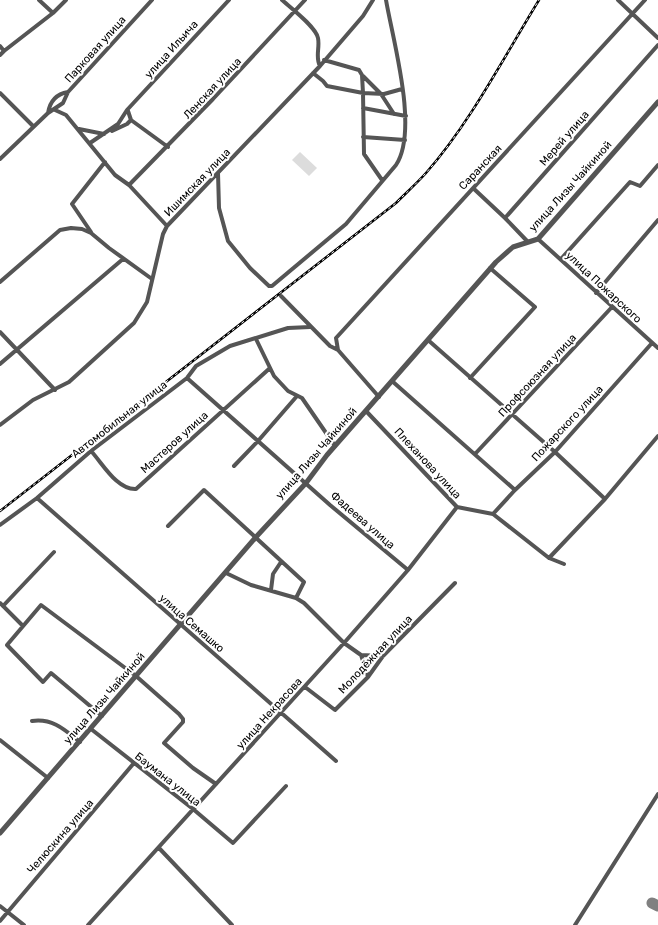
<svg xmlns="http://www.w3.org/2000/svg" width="658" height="925" viewBox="0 0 658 925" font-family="Rubik,sans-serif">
  <rect width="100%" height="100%" fill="#fff"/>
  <!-- green -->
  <path fill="#dcdcdc" d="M 300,152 L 317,168 L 309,176 L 292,160 Z"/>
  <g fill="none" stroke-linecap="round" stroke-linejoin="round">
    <!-- taxiway -->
    <path stroke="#808080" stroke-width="11" d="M 652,903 L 658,906"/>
    <!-- minor -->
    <path stroke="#555" stroke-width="4" d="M 39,0 L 53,13
      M 282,0 C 291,8 316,27 318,38 C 320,48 315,57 320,66
      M 618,0 L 658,38
      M 0,46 L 4,51 L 0,55
      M 4,51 L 53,13 L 66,0
      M 324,60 L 359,70 L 362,75 L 363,93 L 384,94 L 402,89
      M 313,73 L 323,81 L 327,86 L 363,93 L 364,154 L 382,180
      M 363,76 L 381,94 L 394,114
      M 0,93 L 33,126
      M 363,108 L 406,116
      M 55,110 L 66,115 L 115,175 L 129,185 L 167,226
      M 128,111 L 131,120 L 168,147
      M 48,113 C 50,101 56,94 68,92
      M 79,129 L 104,134
      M 112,131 L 127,124 L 131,120
      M 363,137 L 405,140
      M 90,143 L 118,124 L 127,110 L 229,0
      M 0,159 L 48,113 L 63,103 L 68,92 L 79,80 L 152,0
      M 218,173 L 219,208 L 228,241 L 250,268 L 269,286 L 272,286 L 346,224 L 396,165 C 419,130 393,41 386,0
      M 129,185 L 213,99 L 305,0
      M 473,188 L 505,218
      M 91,232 L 72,204 L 105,162
      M 538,239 L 658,348
      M 528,242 L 505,218 L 658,45
      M 561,259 L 630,182 L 640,186 L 658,165
      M 0,282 L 60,230 L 71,228 L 82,229 L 91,233 L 109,248 L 152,279
      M 596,293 L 658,220
      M 281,296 L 330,346 L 338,350 L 379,397
      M 0,332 L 55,390
      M 256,339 L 274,376 L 288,391 L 302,398 L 335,446
      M 428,340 L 555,452 L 605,499
      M 338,350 L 336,338 L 645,0
      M 0,364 L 123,259
      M 187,378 L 330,505 L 408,570
      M 470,378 L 535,307 L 490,268
      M 392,381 L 515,490
      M 366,411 L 457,507 L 493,514 L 549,558 L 564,564
      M 0,425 L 33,400 L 69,382 L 134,323 L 147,302 L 163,234 L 167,226 L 320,66 L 363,16 L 373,0
      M 91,451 C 103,464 117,490 136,489 L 270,368
      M 475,454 L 612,307
      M 234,466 L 258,441 L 297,396
      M 37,498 L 336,761
      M 493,514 L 515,490 L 555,452 L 652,343
      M 0,525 L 37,498 L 91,451 L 187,378 L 196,366 L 230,346 L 288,328 L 310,327
      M 168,526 L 204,490 L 304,582 L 296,598
      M 549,558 L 605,499 L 658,436
      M 226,573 L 251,585 L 296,598 L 304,603 L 344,643 L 361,655 L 383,656
      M 271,590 L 273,574 L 281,562
      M 0,603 L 23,626
      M 3,606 L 54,552
      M 361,655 L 368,677
      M 305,687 L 335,710 L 368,677 L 383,656 L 455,583
      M 102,716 L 51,673 L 43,682 L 7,645 L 41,605 L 136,676 L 179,714 L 183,719 L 183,722 L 164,743 L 193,768 L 216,784
      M 32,721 C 53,718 65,730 80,742
      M 91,729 L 193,809 L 233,843 L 286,786
      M 0,740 L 48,778
      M 159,848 L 232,925
      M 0,906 L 24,925
      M 0,921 L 134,763
      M 88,925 L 344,643 L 408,570 L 457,507
      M 575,925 L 658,794"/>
    <!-- tertiary -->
    <path stroke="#555" stroke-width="5" d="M 0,833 L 256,537 L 306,483 L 327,455 L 496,262 L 513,247 L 538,239 L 658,102"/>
    <defs>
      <path id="rail" d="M 0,511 L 396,203 C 406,193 417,183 426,173 C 470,123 504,57 539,0"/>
    </defs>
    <!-- rail casing -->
    <use href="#rail" stroke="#000" stroke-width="2.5"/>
    <!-- rail -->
    <use href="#rail" stroke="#fff" stroke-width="1" stroke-dasharray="3" stroke-linecap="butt"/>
  </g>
  <g text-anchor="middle" stroke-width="4" stroke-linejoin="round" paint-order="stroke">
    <!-- street labels -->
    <g font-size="11" fill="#000" stroke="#fff">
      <text transform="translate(95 49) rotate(-48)" y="4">Парковая улица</text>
      <text transform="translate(171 49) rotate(-48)" y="4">улица Ильича</text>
      <text transform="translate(212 88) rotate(-47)" y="4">Ленская улица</text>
      <text transform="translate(564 138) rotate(-49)" y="4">Мерей улица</text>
      <text transform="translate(480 167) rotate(-47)" y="4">Саранская</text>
      <text transform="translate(197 182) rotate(-46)" y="4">Ишимская улица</text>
      <text transform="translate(570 186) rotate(-48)" y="4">улица Лизы Чайкиной</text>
      <text transform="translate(604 287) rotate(43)" y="4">улица Пожарского</text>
      <text transform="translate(537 375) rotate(-47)" y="4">Профсоюзная улица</text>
      <text transform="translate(119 419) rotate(-38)" y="4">Автомобильная улица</text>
      <text transform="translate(567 423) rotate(-47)" y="4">Пожарского улица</text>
      <text transform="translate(174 442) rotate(-42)" y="4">Мастеров улица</text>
      <text transform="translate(316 453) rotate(-49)" y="4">улица Лизы Чайкиной</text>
      <text transform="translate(428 463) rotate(47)" y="4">Плеханова улица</text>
      <text transform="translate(363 520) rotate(41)" y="4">Фадеева улица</text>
      <text transform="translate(192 623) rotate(41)" y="4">улица Семашко</text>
      <text transform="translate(375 654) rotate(-47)" y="4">Молодёжная улица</text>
      <text transform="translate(104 698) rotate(-49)" y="4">улица Лизы Чайкиной</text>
      <text transform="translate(269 713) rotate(-48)" y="4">улица Некрасова</text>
      <text transform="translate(168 779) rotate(38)" y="4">Баумана улица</text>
      <text transform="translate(60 836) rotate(-49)" y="4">Челюскина улица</text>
    </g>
  </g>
</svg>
